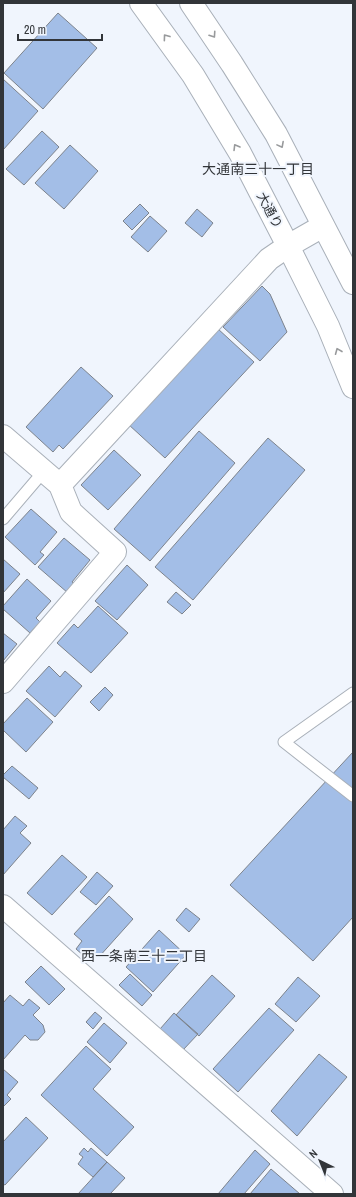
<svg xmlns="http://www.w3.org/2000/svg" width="356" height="1197" viewBox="0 0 356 1197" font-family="'Archivo Narrow','Noto Sans JP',sans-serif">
  <rect width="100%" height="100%" fill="#f0f5fd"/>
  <!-- building -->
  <path fill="#a3bee7" stroke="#7d838c" d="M 58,13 L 97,48 L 43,109 L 4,73 Z
    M 3,79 L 38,111 L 3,150 Z
    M 42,131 L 59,147 L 24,185 L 6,169 Z
    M 70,145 L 98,171 L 64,209 L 35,183 Z
    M 140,204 L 149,213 L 132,230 L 123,221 Z
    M 197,209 L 213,223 L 202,237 L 185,223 Z
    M 150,216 L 167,231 L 148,252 L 131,237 Z
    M 262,286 L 270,294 L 287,332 L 260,361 L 223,327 Z
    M 217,328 L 254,362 L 165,458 L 128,424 Z
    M 81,367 L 113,396 L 63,449 L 59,445 L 53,452 L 26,427 Z
    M 199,431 L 235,463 L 150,561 L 114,529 Z
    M 268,438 L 305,470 L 193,600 L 155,567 Z
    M 114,450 L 141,475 L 108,510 L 81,485 Z
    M 31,509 L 57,532 L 40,552 L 44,555 L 35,565 L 5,537 Z
    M 64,538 L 90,560 L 72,582 L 75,584 L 68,593 L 38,567 Z
    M 3,559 L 20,574 L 3,593 Z
    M 127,565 L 148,585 L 117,620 L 95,601 Z
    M 27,579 L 51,601 L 36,618 L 40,622 L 30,633 L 3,609 L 3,606 Z
    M 176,592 L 191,605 L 182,614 L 167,602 Z
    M 98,606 L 128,633 L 91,673 L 57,643 L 74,624 L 78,628 Z
    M 3,633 L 17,644 L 3,661 Z
    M 49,666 L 60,677 L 65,671 L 82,686 L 55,717 L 26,691 Z
    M 105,687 L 113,695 L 99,711 L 90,702 Z
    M 27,698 L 53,722 L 26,752 L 3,730 L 3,724 Z
    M 353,752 L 353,917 L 313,961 L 230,885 Z
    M 12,766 L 38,788 L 29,799 L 3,777 L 3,775 Z
    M 15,816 L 27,826 L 20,833 L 31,843 L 3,875 L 3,830 Z
    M 62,855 L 87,877 L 52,915 L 27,893 Z
    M 97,872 L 113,886 L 96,905 L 80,892 Z
    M 109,896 L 133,919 L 98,958 L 89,949 L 83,955 L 76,949 L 82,941 L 74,934 Z
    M 186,908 L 200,919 L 189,932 L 176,920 Z
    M 159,930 L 186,955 L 153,992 L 126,967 Z
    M 41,966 L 65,989 L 49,1005 L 25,982 Z
    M 130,974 L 152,995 L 142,1006 L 119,985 Z
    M 212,975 L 235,996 L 199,1036 L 176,1015 Z
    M 298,977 L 320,996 L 296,1022 L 275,1004 Z
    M 10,995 L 23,1006 L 29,999 L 40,1008 L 33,1015 L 43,1025 L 45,1032 L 38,1040 L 30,1040 L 25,1035 L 3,1060 L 3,1003 Z
    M 269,1008 L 294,1030 L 238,1092 L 213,1069 Z
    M 95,1012 L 102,1018 L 93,1029 L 86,1022 Z
    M 174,1013 L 198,1034 L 183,1050 L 160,1029 Z
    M 104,1023 L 127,1043 L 110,1063 L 87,1042 Z
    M 86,1046 L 111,1069 L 93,1089 L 134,1127 L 107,1156 L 41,1095 Z
    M 319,1054 L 347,1077 L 297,1136 L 271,1111 Z
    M 3,1069 L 18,1082 L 7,1095 L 11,1099 L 3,1107 Z
    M 26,1117 L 48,1138 L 5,1185 L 3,1184 L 3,1142 Z
    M 84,1148 L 88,1152 L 91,1148 L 107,1162 L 93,1177 L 78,1164 L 83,1157 L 79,1154 Z
    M 255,1150 L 270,1164 L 244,1194 L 218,1194 Z
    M 107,1162 L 125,1178 L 110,1194 L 78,1194 Z
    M 271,1169 L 300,1194 L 250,1194 Z"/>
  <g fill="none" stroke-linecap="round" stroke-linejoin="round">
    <defs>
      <path id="lane" d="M 3,519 L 44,471
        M 353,693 L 284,742 L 353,796"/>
      <path id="street" d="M 3,436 L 60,485
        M 3,682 L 115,552 L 71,512 L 60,485 L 269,259 L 288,246 L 323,226
        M 3,906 L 332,1194"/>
      <path id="highway" d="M 141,3 L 193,75 L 240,153 L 288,246 L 328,326 L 353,387
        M 191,3 L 232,64 L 276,134 L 353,283"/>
    </defs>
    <!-- lane casing -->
    <use href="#lane" stroke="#a9b0b9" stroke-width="13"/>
    <!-- street casing -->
    <use href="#street" stroke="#a9b0b9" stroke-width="24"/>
    <!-- highway casing -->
    <use href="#highway" stroke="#a9b0b9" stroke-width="24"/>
    <!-- lane -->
    <use href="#lane" stroke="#fff" stroke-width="11"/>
    <!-- street -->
    <use href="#street" stroke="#fff" stroke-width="22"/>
    <!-- highway -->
    <use href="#highway" stroke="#fff" stroke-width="22"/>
  </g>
  <!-- one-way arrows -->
  <defs><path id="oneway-chevron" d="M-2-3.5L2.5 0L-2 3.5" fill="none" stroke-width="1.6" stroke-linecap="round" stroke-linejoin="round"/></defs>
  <g stroke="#989a9c">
    <use href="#oneway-chevron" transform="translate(213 35) rotate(56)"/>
    <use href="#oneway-chevron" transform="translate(166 37) rotate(-126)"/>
    <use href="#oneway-chevron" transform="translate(281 145) rotate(62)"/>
    <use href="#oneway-chevron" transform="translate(236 147) rotate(-121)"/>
    <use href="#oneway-chevron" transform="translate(338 351) rotate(-112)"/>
  </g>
  <g text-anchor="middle" stroke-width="4" stroke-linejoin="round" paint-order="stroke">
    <!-- street labels -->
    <g font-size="13" fill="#323539" stroke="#f0f5fd">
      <text transform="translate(270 210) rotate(62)" y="5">大通り</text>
    </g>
    <!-- neighbourhood labels -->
    <g font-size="14" fill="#323539" stroke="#f0f5fd">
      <text x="258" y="174">大通南三十一丁目</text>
      <text x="144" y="961">西一条南三十二丁目</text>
    </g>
  </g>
  <!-- border -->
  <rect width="356" height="1197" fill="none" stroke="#323539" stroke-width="8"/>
  <!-- north arrow -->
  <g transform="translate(320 1161) rotate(317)" stroke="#f0f5fd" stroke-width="3" paint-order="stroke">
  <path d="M0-3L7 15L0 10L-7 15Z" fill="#323539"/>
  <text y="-6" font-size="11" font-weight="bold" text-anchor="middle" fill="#323539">N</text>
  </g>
  <!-- scale -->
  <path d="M18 34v6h84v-6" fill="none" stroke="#323539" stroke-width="2"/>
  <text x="24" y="34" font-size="12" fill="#323539" stroke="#f0f5fd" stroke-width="3" paint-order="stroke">20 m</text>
</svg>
